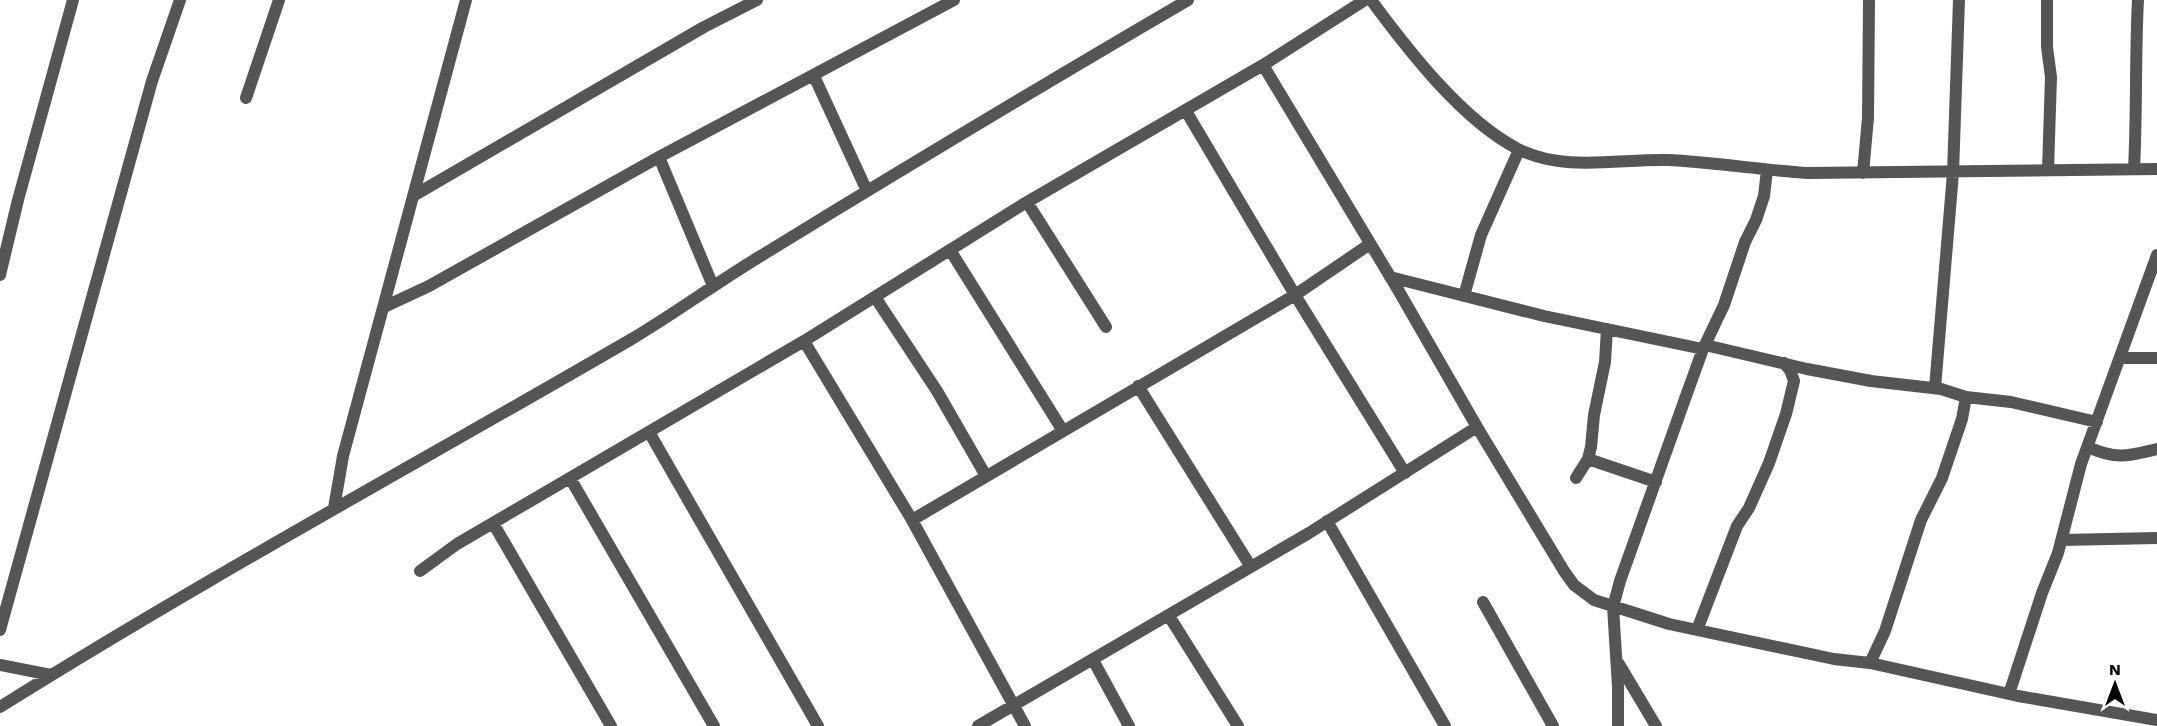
<svg xmlns="http://www.w3.org/2000/svg" width="2157" height="726" viewBox="0 0 2157 726" font-family="'Work Sans',sans-serif">
  <rect width="100%" height="100%" fill="#fff"/>
  <g fill="none" stroke-linecap="round" stroke-linejoin="round">
    <!-- minor -->
    <path stroke="#555" stroke-width="12" d="M 1371,0 C 1408,50 1462,120 1518,149 C 1563,172 1618,159 1667,160 C 1714,162 1761,170 1808,173 L 2157,169
      M 2047,0 L 2047,47 L 2051,77 L 2048,170
      M 814,76 L 867,191
      M 246,98 L 279,0
      M 1186,111 L 1295,295 L 1405,473
      M 665,154 L 659,157 L 713,286
      M 2134,169 C 2137,112 2135,56 2138,0
      M 1863,173 L 1868,118 L 1869,0
      M 413,196 L 704,27 L 757,0
      M 1027,202 L 1106,327
      M 950,250 L 1063,431
      M 0,275 L 18,200 L 73,0
      M 1390,277 L 1544,316 L 1703,349
      M 1464,296 L 1481,235 L 1519,150
      M 875,297 L 937,391 L 986,476
      M 384,307 L 429,286 L 659,157 L 954,0
      M 804,341 L 1022,205 L 1263,65
      M 1705,345 L 1807,369 L 1871,381 L 1941,389 L 1966,397 L 2011,402 L 2097,422
      M 2120,358 L 2157,358
      M 1138,386 L 1251,567
      M 1935,388 L 1953,173 L 1959,0
      M 1477,427 L 1564,571 L 1574,585 L 1594,600 L 1669,624 L 1834,659 L 1870,663 L 2018,696 L 2157,720
      M 649,432 L 818,726
      M 2088,447 C 2116,460 2128,456 2157,449
      M 1588,459 L 1656,482
      M 570,478 L 714,726
      M 1576,478 L 1588,459 L 1591,447 L 1594,415 L 1605,362 L 1607,329
      M 334,508 L 343,456 L 466,0
      M 1327,521 L 1445,726
      M 493,523 L 611,726
      M 2062,540 L 2157,538
      M 420,571 L 457,544 L 804,341 L 912,520
      M 1483,602 L 1553,726
      M 1169,616 L 1238,726
      M 0,630 L 152,81 L 180,0
      M 1697,630 L 1737,526 L 1749,508 L 1769,463 L 1786,414 L 1794,381 L 1790,370 L 1784,363
      M 1093,660 L 1129,726
      M 1870,663 L 1885,631 L 1921,520 L 1942,478 L 1962,419 L 1966,397
      M 1619,664 L 1656,726
      M 0,665 L 51,675
      M 2009,694 L 2042,593 L 2058,553 L 2081,464 L 2157,255
      M 0,707 C 206,578 420,462 630,340 C 674,314 716,283 759,257 C 901,170 1044,84 1188,0
      M 978,726 L 1309,533 L 1477,427 L 1397,288 L 1263,65 L 1365,0
      M 1025,726 L 912,520 L 1295,295 L 1370,244
      M 1618,726 L 1618,687 L 1613,607 L 1620,581 L 1686,396 L 1703,349 L 1724,305 L 1745,242 L 1756,220 L 1764,196 L 1767,170"/>
  </g>
  <!-- north arrow -->
  <g transform="translate(2115 684)" stroke="#ffffff" stroke-width="4.5" paint-order="stroke">
  <path d="M0-4.5L10 22L0 15L-10 22Z" fill="#000000"/>
  <text y="-9" font-size="16" font-weight="bold" text-anchor="middle" fill="#000000">N</text>
  </g>
</svg>
